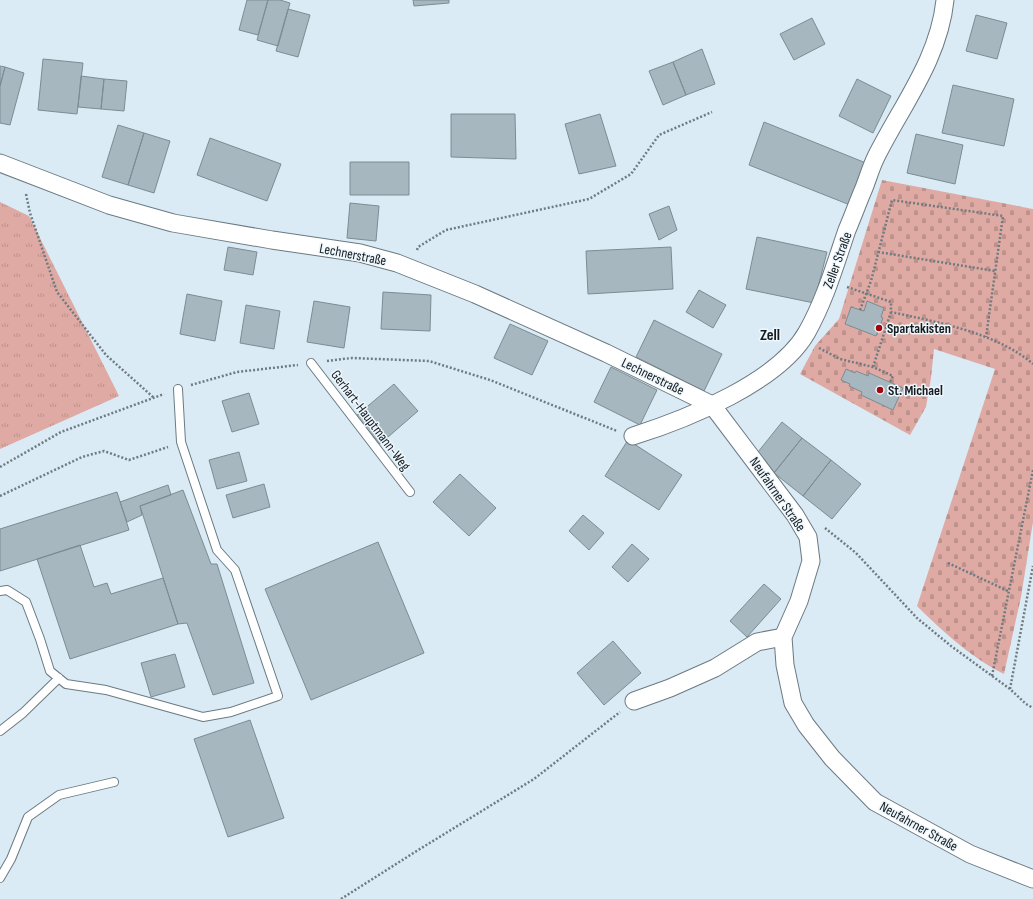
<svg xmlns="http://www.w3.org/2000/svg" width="1033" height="899" viewBox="0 0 1033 899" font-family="'Sofia Sans Condensed',sans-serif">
  <defs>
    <pattern id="grass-tufts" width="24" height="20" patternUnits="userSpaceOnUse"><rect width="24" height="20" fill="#dfaaa3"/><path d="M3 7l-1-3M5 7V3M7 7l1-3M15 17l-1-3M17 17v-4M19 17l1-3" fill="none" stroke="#be928c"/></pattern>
    <pattern id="cemetery-stones" width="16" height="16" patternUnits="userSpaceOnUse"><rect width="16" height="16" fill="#dfaaa3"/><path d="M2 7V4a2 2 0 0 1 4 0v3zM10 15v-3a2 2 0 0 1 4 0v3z" fill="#be928c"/></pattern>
  </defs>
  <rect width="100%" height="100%" fill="#daebf5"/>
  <!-- grass -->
  <path fill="url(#grass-tufts)" d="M 0,202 L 29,216 L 119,396 L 0,449 Z"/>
  <!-- cemetery -->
  <path fill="url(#cemetery-stones)" d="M 882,180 L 1033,209 L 1033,522 L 1021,597 L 1004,674 C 973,659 942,631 917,606 L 995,369 L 934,349 L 931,378 L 926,407 L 910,435 L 800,374 L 815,346 L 839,319 Z"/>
  <!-- building -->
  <path fill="#a6b7c0" stroke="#7c8c94" d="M 247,0 L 268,0 L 258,35 L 239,30 Z
    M 268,0 L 280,0 L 290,3 L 278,46 L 257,40 Z
    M 413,0 L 449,0 L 449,3 L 414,6 Z
    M 288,9 L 310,15 L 298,57 L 276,51 Z
    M 976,15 L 1007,23 L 997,59 L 966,51 Z
    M 812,18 L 825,44 L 794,60 L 780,34 Z
    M 702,49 L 715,84 L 686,95 L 673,62 Z
    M 43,59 L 83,63 L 77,114 L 38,110 Z
    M 673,62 L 686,95 L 663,105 L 649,71 Z
    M 0,66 L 5,67 L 0,86 Z
    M 5,67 L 24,73 L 10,125 L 0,123 L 0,86 Z
    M 81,76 L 104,79 L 101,109 L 78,107 Z
    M 104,79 L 127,81 L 124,111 L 101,109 Z
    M 857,79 L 891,96 L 873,133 L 839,116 Z
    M 953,85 L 1014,99 L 1004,146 L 942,133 Z
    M 451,114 L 515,114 L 516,159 L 451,157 Z
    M 600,114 L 616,166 L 579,174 L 565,124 Z
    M 764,122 L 866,163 L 850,205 L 749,165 Z
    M 118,125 L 144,133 L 128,185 L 102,177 Z
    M 144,133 L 170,141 L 154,193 L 128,185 Z
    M 916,134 L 963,145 L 955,184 L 907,173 Z
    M 210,138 L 281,164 L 267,201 L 197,175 Z
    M 350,162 L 409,162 L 409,195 L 350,195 Z
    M 350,203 L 379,206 L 376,241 L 347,238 Z
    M 669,206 L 677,230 L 659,240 L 649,214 Z
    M 757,237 L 827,252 L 814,303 L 746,289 Z
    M 228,247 L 257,252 L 253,275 L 224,270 Z
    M 671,247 L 673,289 L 588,294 L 586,251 Z
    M 699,290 L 726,305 L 713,328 L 686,312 Z
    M 383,292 L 431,295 L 430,331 L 381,329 Z
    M 187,294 L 222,301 L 215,341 L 180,334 Z
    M 314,301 L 350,307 L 344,348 L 307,342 Z
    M 867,301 L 884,308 L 881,317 L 883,318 L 876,336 L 845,324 L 851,307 L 864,311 Z
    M 246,305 L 280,311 L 274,349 L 240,343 Z
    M 654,320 L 722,354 L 704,391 L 636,357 Z
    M 510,324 L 548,341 L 532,375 L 494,358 Z
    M 611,367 L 657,390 L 640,425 L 594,402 Z
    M 846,369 L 855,373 L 856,371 L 868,376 L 869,373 L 903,388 L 893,410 L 861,395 L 862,392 L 849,386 L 850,384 L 841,380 Z
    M 394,384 L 418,411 L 380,444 L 356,416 Z
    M 249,393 L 259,424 L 232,432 L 222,401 Z
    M 782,422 L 802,438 L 774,473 L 754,457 Z
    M 802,438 L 831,460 L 803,496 L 774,473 Z
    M 628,440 L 682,475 L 659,510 L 605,476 Z
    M 239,452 L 247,481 L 217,489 L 209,460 Z
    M 831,460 L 861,484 L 832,519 L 803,496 Z
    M 460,474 L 496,508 L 469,536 L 433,502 Z
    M 264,484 L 270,507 L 233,518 L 226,495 Z
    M 168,485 L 171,495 L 140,506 L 142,515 L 127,522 L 120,502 Z
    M 183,490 L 211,564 L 217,564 L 254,683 L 213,695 L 187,623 L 178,624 L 140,506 Z
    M 117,492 L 129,530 L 0,571 L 0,529 Z
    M 583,515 L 604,533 L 589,550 L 569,531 Z
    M 378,542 L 424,653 L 311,700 L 265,589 Z
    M 632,544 L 649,559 L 628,582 L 612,567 Z
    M 80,545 L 94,587 L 107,583 L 111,594 L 163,578 L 178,624 L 70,659 L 37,559 Z
    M 764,584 L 781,599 L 747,637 L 730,621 Z
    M 613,641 L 641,673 L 604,705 L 577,673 Z
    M 175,654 L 185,687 L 151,697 L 141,663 Z
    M 250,720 L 284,818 L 228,837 L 194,739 Z"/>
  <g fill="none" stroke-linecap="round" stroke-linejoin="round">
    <defs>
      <path id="lane" d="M 311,363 L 410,492
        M 0,591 L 7,590 L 26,602 L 40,639 L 50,671 L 66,684 L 106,690 L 203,717 L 231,712 L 278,696 L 235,570 L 217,550 L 181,442 L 178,389
        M 0,731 L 23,713 L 59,678
        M 0,878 L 11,859 L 28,817 L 59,795 L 114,782"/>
      <path id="street" d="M 0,163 L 109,205 L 173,223 L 272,240 L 360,253 L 397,263 L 475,294 L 606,353 L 712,405 L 795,515 L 808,537 L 811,561 L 799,601 L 783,637 L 785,665 L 793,703 L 806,725 L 832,758 L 875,802 L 970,854 L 1033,879
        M 633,436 C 687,419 779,382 807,332 C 825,300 835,265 847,230 C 853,216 858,202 864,188 C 868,178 871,167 876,157 C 902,105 939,59 945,0
        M 634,701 L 670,688 L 715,668 L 757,642 L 783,637"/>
    </defs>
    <!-- lane casing -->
    <use href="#lane" stroke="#6b7a82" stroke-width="10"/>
    <!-- street casing -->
    <use href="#street" stroke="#6b7a82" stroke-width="19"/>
    <!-- path -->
    <path stroke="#6f7a81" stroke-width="2.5" stroke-dasharray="2 2" stroke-linecap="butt" d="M 26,194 L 30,213 L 57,292 L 106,355 L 153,397
      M 417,250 L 418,247 L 446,230 L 589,199 L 631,174 L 659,135 L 712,112
      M 878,252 L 995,271
      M 847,287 L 891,302 L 891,312 C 937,322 997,333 1033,364
      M 860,310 L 871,281 L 892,200 L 1003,216 L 986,337
      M 819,348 L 840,359 L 873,367 L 893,376 L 890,382
      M 327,361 L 352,358 L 429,361 L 490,380 L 617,431
      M 873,367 L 891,312
      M 191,385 L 237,372 L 298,365
      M 0,467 L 61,432 L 164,394
      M 0,496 L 82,457 L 104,451 L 129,460 L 168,447
      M 825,528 L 856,553 L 917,618 L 951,646 L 1010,689 L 1026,704 L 1033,708
      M 948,563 L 1008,591
      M 992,676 L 1033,470
      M 1010,689 L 1033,566
      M 341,899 L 415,852 L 534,779 L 620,712"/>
    <!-- lane -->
    <use href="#lane" stroke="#fff" stroke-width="8"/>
    <!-- street -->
    <use href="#street" stroke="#fff" stroke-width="17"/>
  </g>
  <!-- markers -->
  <g fill="#a20710" stroke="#edf7fd" stroke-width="1.5">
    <circle cx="879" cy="328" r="4"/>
    <circle cx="880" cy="390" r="4"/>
  </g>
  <g text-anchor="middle" stroke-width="3" stroke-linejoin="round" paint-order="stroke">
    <!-- street labels -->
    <g font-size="14" fill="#151b1e" stroke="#edf7fd">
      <text transform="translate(353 254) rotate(11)" y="5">Lechnerstraße</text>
      <text transform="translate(837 260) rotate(-70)" y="5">Zeller Straße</text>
      <text transform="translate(653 376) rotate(26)" y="5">Lechnerstraße</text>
      <text transform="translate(371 420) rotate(53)" y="5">Gerhart-Hauptmann-Weg</text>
      <text transform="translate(778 494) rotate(55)" y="5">Neufahrner Straße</text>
      <text transform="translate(919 826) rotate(29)" y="5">Neufahrner Straße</text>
    </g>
    <!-- poi labels -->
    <g font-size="14" font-weight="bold" fill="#151b1e" stroke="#edf7fd" text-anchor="start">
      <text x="887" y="333">Spartakisten</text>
      <text x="888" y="395">St. Michael</text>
    </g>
    <!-- quarter labels -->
    <g font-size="16" font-weight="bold" fill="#151b1e" stroke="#edf7fd">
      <text x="770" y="340">Zell</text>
    </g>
  </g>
</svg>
